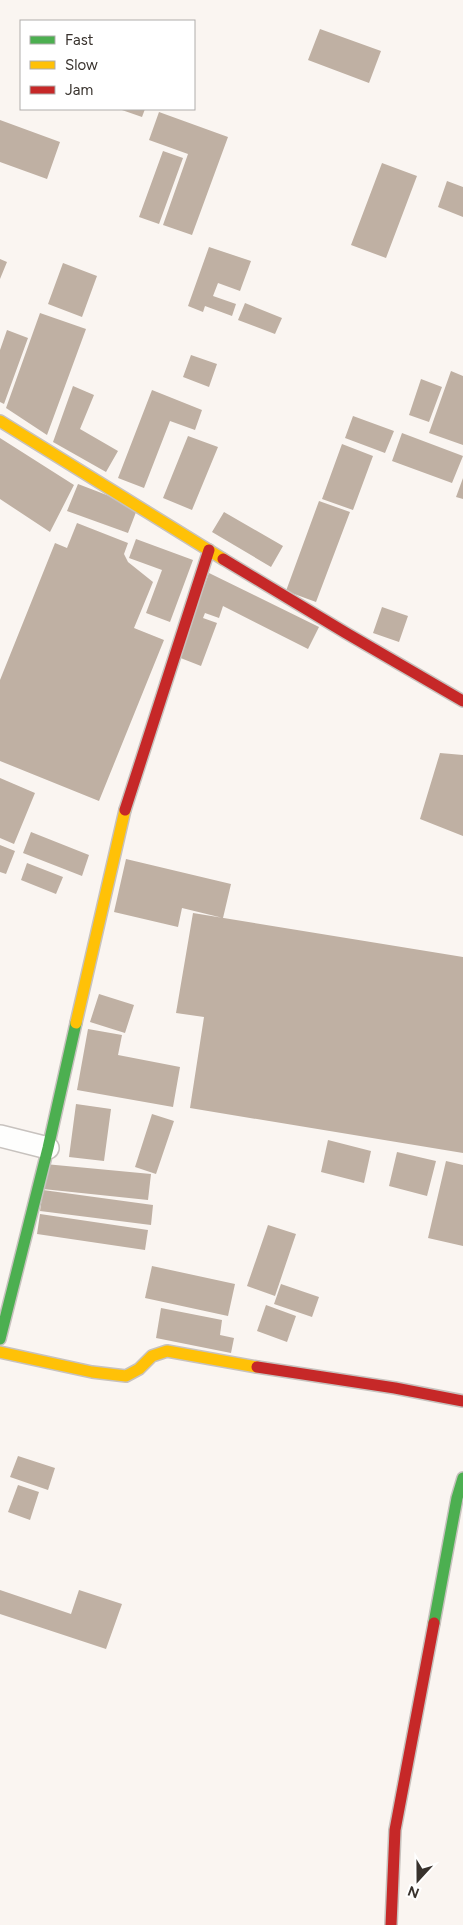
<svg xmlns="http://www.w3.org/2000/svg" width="463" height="1925" viewBox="0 0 463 1925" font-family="Figtree,sans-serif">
  <rect width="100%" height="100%" fill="#faf5f1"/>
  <!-- building -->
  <path fill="#bfb0a3" d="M 320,29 L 381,51 L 369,83 L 308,60 Z
    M 119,109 L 145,109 L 142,117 Z
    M 159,112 L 228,137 L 192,235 L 163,225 L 188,154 L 149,140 Z
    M 0,120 L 60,142 L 47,179 L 0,162 Z
    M 163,151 L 183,158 L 159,224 L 139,217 Z
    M 382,163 L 417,176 L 386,258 L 351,245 Z
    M 447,181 L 463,187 L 463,217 L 438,207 Z
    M 209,247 L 251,261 L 240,291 L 218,283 L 213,296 L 236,304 L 232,316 L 205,306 L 203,312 L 188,306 Z
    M 0,259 L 7,262 L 0,279 Z
    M 63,263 L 97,276 L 82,317 L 48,304 Z
    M 245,303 L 282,318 L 275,334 L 238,320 Z
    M 40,313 L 86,329 L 47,435 L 6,408 Z
    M 7,330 L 28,338 L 4,404 L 0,402 L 0,350 Z
    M 191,355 L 217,364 L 209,387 L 183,377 Z
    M 451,371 L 463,376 L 463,445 L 429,433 Z
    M 421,379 L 442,387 L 429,422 L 409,415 Z
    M 73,386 L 94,395 L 80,429 L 118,451 L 106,472 L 53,442 Z
    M 152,390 L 202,410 L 195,430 L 170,421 L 144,488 L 118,478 Z
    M 353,416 L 394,431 L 385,453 L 345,438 Z
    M 402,433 L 463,456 L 452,483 L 392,461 Z
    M 188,436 L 218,447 L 192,510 L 163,498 Z
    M 0,438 L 74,485 L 50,532 L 0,499 Z
    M 342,444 L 373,456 L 353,510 L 322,499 Z
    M 463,478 L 463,499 L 456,497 Z
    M 78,484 L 138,507 L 128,533 L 67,511 Z
    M 319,501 L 350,512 L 316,602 L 286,591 Z
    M 224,512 L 283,546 L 271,567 L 212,532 Z
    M 77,523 L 128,543 L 124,554 L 128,562 L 153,582 L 134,628 L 164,640 L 99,801 L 0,761 L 0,680 L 55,543 L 67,548 Z
    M 136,539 L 193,560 L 170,622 L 146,613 L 162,570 L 129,558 Z
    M 209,573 L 319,627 L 308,649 L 223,606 L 219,618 L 205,613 L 203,618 L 217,623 L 201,666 L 178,657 Z
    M 382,607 L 408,616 L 399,642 L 373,633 Z
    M 440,753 L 463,755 L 463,836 L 420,819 Z
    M 0,778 L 35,793 L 14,844 L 0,838 Z
    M 31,832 L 89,855 L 82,876 L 23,853 Z
    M 0,845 L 15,851 L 6,874 L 0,872 Z
    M 126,859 L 231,884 L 223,918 L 182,908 L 178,927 L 114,912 Z
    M 27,863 L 63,877 L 56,894 L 21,880 Z
    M 193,913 L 463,957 L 463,1153 L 190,1108 L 204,1017 L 176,1013 Z
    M 99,994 L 134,1005 L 125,1033 L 90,1022 Z
    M 88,1029 L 122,1035 L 118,1055 L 180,1067 L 173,1107 L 77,1090 Z
    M 76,1104 L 111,1109 L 104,1161 L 69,1157 Z
    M 152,1114 L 174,1121 L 156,1174 L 135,1167 Z
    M 328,1140 L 371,1151 L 364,1183 L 321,1172 Z
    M 397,1152 L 436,1161 L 427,1196 L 389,1186 Z
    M 446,1161 L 463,1165 L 463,1246 L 428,1238 Z
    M 45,1164 L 151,1174 L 148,1200 L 43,1189 Z
    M 43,1190 L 153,1205 L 151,1225 L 40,1211 Z
    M 40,1214 L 148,1230 L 145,1250 L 37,1234 Z
    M 268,1225 L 296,1234 L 275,1296 L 247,1286 Z
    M 152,1266 L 235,1284 L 228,1316 L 145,1298 Z
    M 281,1284 L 319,1297 L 312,1317 L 274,1304 Z
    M 266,1305 L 296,1316 L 287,1342 L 257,1331 Z
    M 161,1308 L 222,1320 L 220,1335 L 234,1338 L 231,1353 L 156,1338 Z
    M 18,1456 L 55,1468 L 48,1490 L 10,1477 Z
    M 18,1485 L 39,1492 L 30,1520 L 8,1512 Z
    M 0,1590 L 71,1614 L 79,1590 L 122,1604 L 106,1649 L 0,1614 Z"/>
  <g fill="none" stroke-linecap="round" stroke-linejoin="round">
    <defs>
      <path id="street" d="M 0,1136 L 48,1148"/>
      <path id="fast" d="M 0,1339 L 48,1148 L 76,1023
        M 434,1623 L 457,1498 L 463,1478"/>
      <path id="slow" d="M 0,421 L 223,559
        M 76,1023 L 125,810
        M 0,1352 L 92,1372 L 126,1376 L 139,1369 L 152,1356 L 167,1351 L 257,1367"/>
      <path id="jam" d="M 223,559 L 346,633 L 463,701
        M 125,810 L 209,550
        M 257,1367 L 395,1388 L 463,1401
        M 391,1925 L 395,1830 L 434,1623"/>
    </defs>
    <!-- street casing -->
    <use href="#street" stroke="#c7c2be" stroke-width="24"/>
    <!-- fast casing -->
    <use href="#fast" stroke="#c7c2be" stroke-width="14"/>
    <!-- slow casing -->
    <use href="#slow" stroke="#c7c2be" stroke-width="14"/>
    <!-- jam casing -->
    <use href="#jam" stroke="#c7c2be" stroke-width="14"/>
    <!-- street -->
    <use href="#street" stroke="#fefefd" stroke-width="21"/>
    <!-- fast -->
    <use href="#fast" stroke="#4caf50" stroke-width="11"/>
    <!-- slow -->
    <use href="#slow" stroke="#ffc107" stroke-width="11"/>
    <!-- jam -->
    <use href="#jam" stroke="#c62828" stroke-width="11"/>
  </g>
  <!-- legend -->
  <rect x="20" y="20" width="175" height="90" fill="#ffffff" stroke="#afadab"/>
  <rect x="30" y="36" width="25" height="8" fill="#4caf50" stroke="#afadab"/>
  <text x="65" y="45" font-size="15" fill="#38322d">Fast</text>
  <rect x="30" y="61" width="25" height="8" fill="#ffc107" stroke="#afadab"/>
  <text x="65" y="70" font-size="15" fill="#38322d">Slow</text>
  <rect x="30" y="86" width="25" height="8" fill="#c62828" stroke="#afadab"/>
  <text x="65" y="95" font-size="15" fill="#38322d">Jam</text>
  <!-- north arrow -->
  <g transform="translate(418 1880) rotate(201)" stroke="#ffffff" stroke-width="4" paint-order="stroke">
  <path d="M0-4L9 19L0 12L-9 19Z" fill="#38322d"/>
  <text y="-8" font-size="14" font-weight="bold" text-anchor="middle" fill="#38322d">N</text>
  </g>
</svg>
